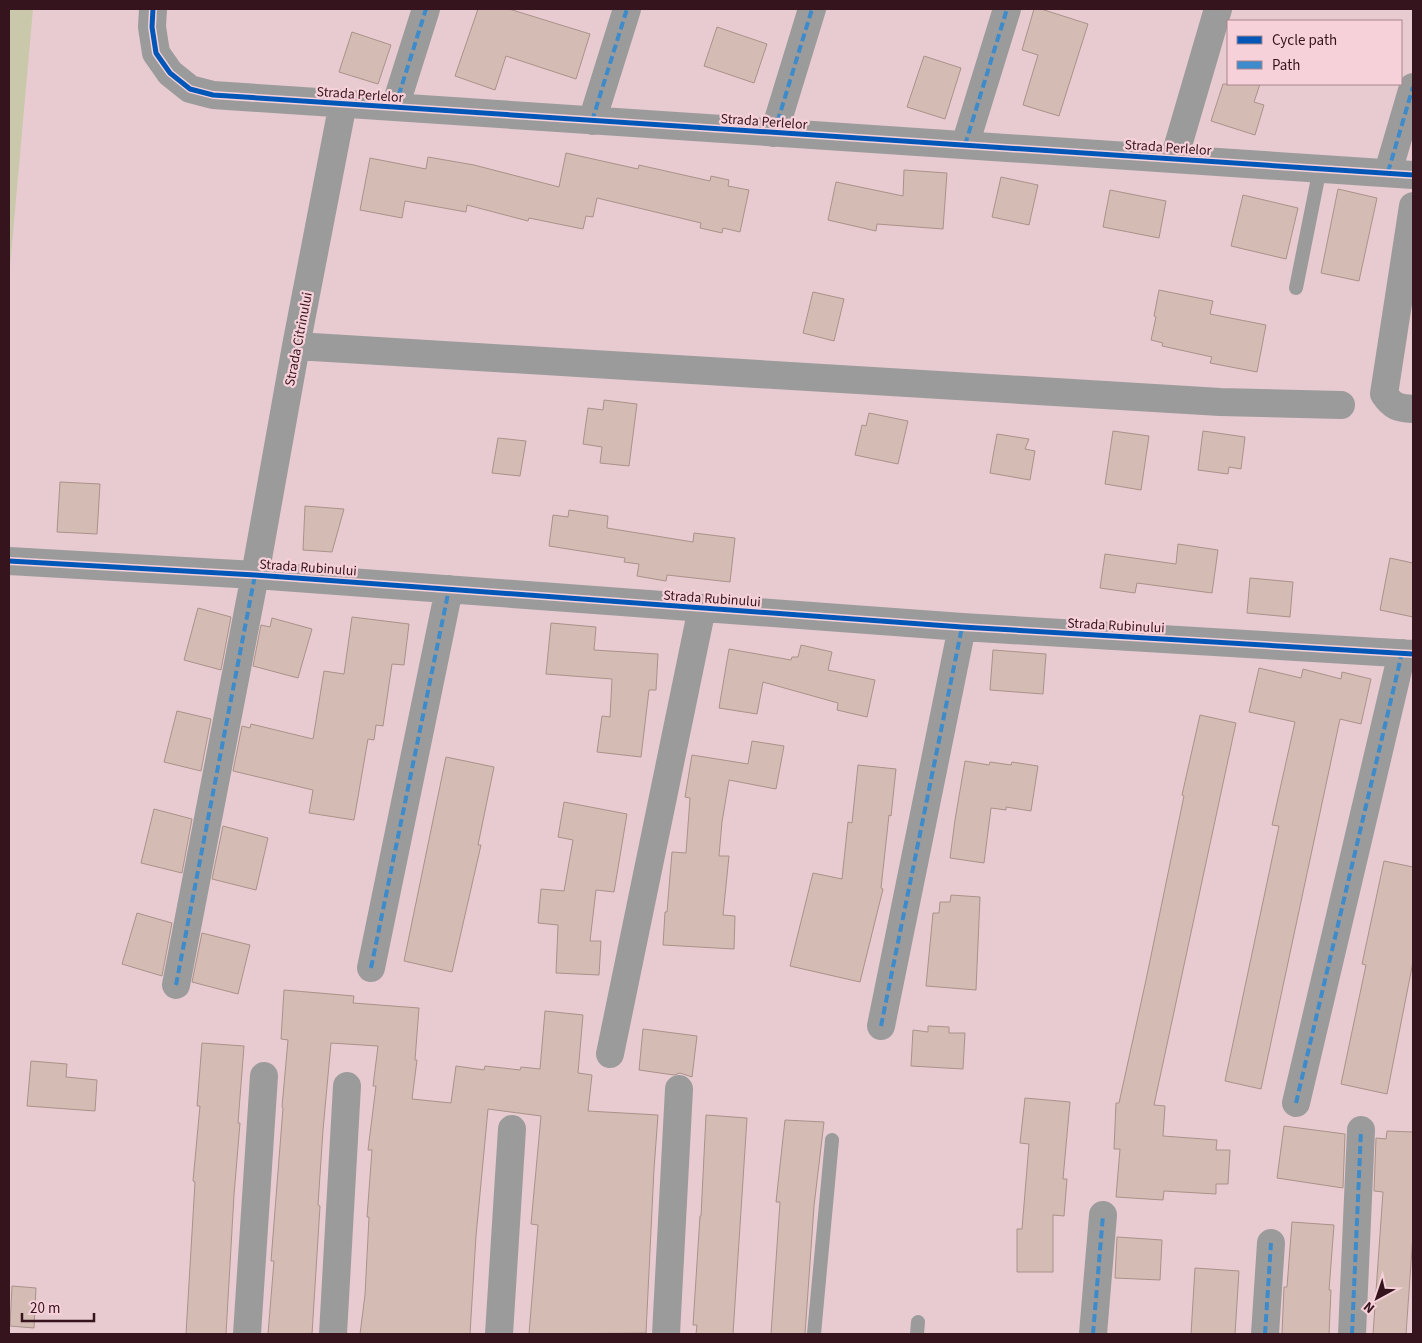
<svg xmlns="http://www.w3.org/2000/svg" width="1422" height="1343" viewBox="0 0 1422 1343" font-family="'Source Sans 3',sans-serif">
  <rect width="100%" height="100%" fill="#e7cbd1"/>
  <!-- green -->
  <path fill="#cac8aa" d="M 9,9 L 33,9 L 9,278 Z"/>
  <!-- building -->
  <path fill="#d4bbb3" stroke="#aa9289" d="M 478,9 L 509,9 L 590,34 L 576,79 L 506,56 L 495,90 L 455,76 Z
    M 1034,9 L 1041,9 L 1088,24 L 1059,116 L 1023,105 L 1038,55 L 1022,50 Z
    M 717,27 L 767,44 L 754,83 L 704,66 Z
    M 352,32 L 391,45 L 378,84 L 339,72 Z
    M 924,56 L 961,68 L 945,119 L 907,107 Z
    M 1223,84 L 1260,84 L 1254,102 L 1264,105 L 1255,135 L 1211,121 Z
    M 566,153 L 638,169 L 639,165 L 710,181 L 711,176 L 729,180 L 728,186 L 749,190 L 740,232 L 723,228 L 722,233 L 700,228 L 701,223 L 597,198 L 593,217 L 586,216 L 583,229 L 529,218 L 528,221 L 467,205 L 466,212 L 405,201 L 402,218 L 360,210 L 370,158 L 426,169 L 428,157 L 474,165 L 559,187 Z
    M 904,170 L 947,173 L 943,229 L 877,224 L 876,231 L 828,220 L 836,182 L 903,196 Z
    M 1001,177 L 1038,185 L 1029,225 L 992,217 Z
    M 1338,189 L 1377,198 L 1359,281 L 1321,273 Z
    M 1110,190 L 1166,201 L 1159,238 L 1103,227 Z
    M 1243,195 L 1298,208 L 1286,259 L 1231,246 Z
    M 1159,290 L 1213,301 L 1210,314 L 1266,325 L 1257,372 L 1210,363 L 1212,357 L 1162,346 L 1163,343 L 1151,340 L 1156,317 L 1154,316 Z
    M 813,292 L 844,299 L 834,341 L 803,333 Z
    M 604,400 L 637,404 L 629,466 L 600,463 L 602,447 L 583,444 L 588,408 L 603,410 Z
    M 869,413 L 908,421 L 898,464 L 855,455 L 862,425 L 866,426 Z
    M 1113,431 L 1149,436 L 1141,490 L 1105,484 Z
    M 1203,431 L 1245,437 L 1241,469 L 1229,467 L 1228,474 L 1198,470 Z
    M 997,434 L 1029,439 L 1025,449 L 1035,451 L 1030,480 L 990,473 Z
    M 498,438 L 526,441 L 520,476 L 492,473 Z
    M 60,482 L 100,484 L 97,534 L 57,532 Z
    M 305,506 L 344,509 L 332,552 L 303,550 Z
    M 569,510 L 608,516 L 607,528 L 693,542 L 694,533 L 735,538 L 730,582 L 667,575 L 666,581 L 637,576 L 639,564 L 624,562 L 625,558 L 549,546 L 553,515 L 568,517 Z
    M 1178,544 L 1218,550 L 1212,593 L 1137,583 L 1135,593 L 1100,588 L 1105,554 L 1176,564 Z
    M 1390,558 L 1413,563 L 1413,617 L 1380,610 Z
    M 1250,578 L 1293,582 L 1290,617 L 1247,613 Z
    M 198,608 L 231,617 L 221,670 L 184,660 Z
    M 352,617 L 409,624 L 404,665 L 392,664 L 383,726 L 376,725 L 374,740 L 368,739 L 354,820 L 309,813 L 313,790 L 233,771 L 242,726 L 250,728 L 251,724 L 313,739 L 324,671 L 344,674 Z
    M 272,618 L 312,629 L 298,678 L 253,666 L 261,625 L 270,627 Z
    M 551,623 L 596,627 L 594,650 L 658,654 L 656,690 L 649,690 L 641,757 L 597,752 L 602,716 L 610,717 L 612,679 L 546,674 Z
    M 801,645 L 832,652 L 828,670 L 875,680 L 867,717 L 837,710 L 838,703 L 763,682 L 757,714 L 719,708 L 729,649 L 791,660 L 792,657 L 798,657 Z
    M 993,650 L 1046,654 L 1043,694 L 990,690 Z
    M 1259,668 L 1301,678 L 1303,669 L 1341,679 L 1342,672 L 1371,679 L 1361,724 L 1340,719 L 1261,1089 L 1225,1081 L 1279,826 L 1272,825 L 1295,722 L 1249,712 Z
    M 177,711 L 211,719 L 201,771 L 164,762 Z
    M 1200,715 L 1236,723 L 1154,1105 L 1165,1106 L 1163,1136 L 1217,1140 L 1216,1150 L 1230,1150 L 1228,1184 L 1216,1184 L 1216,1194 L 1164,1191 L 1163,1200 L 1116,1197 L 1120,1149 L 1114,1149 L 1116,1103 L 1119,1103 L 1146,980 L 1184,796 L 1182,795 Z
    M 752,741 L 784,746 L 776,789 L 729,780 L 722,822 L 719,856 L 729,856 L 723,915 L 735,916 L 734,949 L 663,945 L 665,912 L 667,912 L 672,852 L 686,853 L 690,798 L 685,797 L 692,755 L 748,764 Z
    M 446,757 L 494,767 L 478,845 L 481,845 L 452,972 L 404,961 Z
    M 965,761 L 989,765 L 990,762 L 1011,765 L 1012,762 L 1038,766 L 1031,811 L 1006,807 L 1006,810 L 991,808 L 984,863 L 950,858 L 955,820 Z
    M 858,765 L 896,769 L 891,816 L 889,815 L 881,888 L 883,889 L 860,982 L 790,966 L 813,873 L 842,879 L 848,822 L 852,823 Z
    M 564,802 L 627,814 L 614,892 L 596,890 L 590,941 L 601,941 L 599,975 L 556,973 L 558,925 L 538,923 L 541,889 L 564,891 L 573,840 L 558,837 Z
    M 154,809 L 192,819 L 182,873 L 141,863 Z
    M 223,826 L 268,838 L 256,890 L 212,879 Z
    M 1384,861 L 1413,867 L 1413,962 L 1387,1094 L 1341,1084 L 1366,965 L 1362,964 Z
    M 951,895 L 980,897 L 976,990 L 926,986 L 933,913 L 939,913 L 940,902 L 950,902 Z
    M 137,913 L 172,923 L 162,976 L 122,964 Z
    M 202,933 L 250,945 L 238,994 L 192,982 Z
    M 284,990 L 354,996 L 353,1003 L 419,1008 L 415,1060 L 417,1060 L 412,1099 L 451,1103 L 456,1066 L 484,1070 L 485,1066 L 520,1070 L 521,1067 L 540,1069 L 545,1011 L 583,1015 L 578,1073 L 592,1075 L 588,1111 L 658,1115 L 654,1169 L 646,1333 L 529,1334 L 538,1225 L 531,1224 L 541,1116 L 488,1109 L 476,1236 L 470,1334 L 360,1334 L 365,1295 L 369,1217 L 367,1217 L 372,1150 L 368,1150 L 376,1086 L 373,1086 L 378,1046 L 331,1043 L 323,1130 L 318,1205 L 320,1206 L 312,1334 L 268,1334 L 274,1261 L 271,1261 L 283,1108 L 282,1107 L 288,1040 L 281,1039 Z
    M 928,1026 L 949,1027 L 949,1033 L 965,1033 L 963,1069 L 911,1066 L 913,1030 L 928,1032 Z
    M 643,1029 L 697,1036 L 692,1077 L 680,1073 L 674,1075 L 639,1070 Z
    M 202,1043 L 244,1046 L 238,1123 L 240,1123 L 234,1195 L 226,1334 L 186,1334 L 195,1182 L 193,1181 L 200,1106 L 197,1106 Z
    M 31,1061 L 67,1064 L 66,1077 L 97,1080 L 95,1111 L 27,1106 Z
    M 1025,1098 L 1070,1102 L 1063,1179 L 1067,1179 L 1064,1216 L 1053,1215 L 1053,1272 L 1017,1272 L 1017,1229 L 1022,1229 L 1029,1144 L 1020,1143 Z
    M 706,1115 L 747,1118 L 733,1334 L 696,1334 L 697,1325 L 693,1325 L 700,1216 L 701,1216 Z
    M 785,1120 L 824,1122 L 814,1206 L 805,1334 L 771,1334 L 780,1202 L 776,1202 Z
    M 1284,1126 L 1345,1134 L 1343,1188 L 1277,1178 Z
    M 1387,1131 L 1413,1132 L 1413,1235 L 1406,1334 L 1373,1334 L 1383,1192 L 1374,1191 L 1376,1138 L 1386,1139 Z
    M 1292,1222 L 1334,1225 L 1329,1290 L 1331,1290 L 1329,1334 L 1282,1334 L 1284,1287 L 1287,1287 Z
    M 1117,1237 L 1162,1240 L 1160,1280 L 1115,1278 Z
    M 1195,1268 L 1239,1271 L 1235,1334 L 1191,1334 Z
    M 12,1286 L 36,1288 L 34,1328 L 10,1326 Z"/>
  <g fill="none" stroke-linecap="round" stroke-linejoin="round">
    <!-- service -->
    <path stroke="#9c9b9b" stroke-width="14" d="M 1296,288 L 1320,168
      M 814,1334 L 832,1140
      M 917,1334 L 918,1322"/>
    <!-- minor -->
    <path stroke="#9c9b9b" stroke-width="28" d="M 153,9 L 152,27 L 156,53 L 170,73 L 190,89 L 213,95 L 1413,175
      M 395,107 L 426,9
      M 592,121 L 627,9
      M 774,133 L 812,9
      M 965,145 L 1007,9
      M 1174,159 L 1218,9
      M 1388,172 L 1413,87
      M 1413,206 L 1384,394 C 1393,407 1398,408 1413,409
      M 296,346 L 1220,402 L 1341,405
      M 9,561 L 255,575 L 962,627 L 1413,654
      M 371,968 L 449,589
      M 176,985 L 255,575 L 296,346 L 343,103
      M 881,1026 L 962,627
      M 610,1054 L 702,608
      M 1296,1103 L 1402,653
      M 247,1334 L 264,1076
      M 333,1334 L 347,1086
      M 499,1334 L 512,1129
      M 666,1334 L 679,1089
      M 1093,1334 L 1103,1215
      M 1265,1334 L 1271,1243
      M 1352,1334 L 1361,1130"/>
    <!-- quiet -->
    <path stroke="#3d8bca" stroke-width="4" stroke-dasharray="8 4" stroke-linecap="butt" d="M 395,107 L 426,9
      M 592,121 L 627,9
      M 774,133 L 812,9
      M 965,145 L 1007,9
      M 1388,172 L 1413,87
      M 371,968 L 449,589
      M 176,985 L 255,575
      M 881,1026 L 962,627
      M 1296,1103 L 1402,653
      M 1093,1334 L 1103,1215
      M 1265,1334 L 1271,1243
      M 1352,1334 L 1361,1130"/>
    <defs>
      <path id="cycleway" d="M 153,9 L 152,27 L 156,53 L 170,73 L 190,89 L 213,95 L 1413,175
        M 9,561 L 255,575 L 962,627 L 1413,654"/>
    </defs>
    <!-- cycleway casing -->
    <use href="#cycleway" stroke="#f6d1d9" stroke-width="8"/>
    <!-- cycleway -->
    <use href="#cycleway" stroke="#0057b8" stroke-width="5"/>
  </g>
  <g text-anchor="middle" stroke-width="4.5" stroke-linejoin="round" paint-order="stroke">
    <!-- street labels -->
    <g font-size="14" fill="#35141e" stroke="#f6d1d9">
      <text transform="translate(360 94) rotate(4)" y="5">Strada Perlelor</text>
      <text transform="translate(764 121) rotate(4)" y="5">Strada Perlelor</text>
      <text transform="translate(1168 147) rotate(4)" y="5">Strada Perlelor</text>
      <text transform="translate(298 339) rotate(-79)" y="5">Strada Citrinului</text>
      <text transform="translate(308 567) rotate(4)" y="5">Strada Rubinului</text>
      <text transform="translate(712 598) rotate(4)" y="5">Strada Rubinului</text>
      <text transform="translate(1116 625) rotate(3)" y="5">Strada Rubinului</text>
    </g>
  </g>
  <!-- border -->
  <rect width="1422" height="1343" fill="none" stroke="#35141e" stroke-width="20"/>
  <!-- legend -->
  <rect x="1227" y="20" width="175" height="65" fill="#f6d1d9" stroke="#a9858e"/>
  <rect x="1237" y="36" width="25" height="8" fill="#0057b8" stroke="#a9858e"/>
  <text x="1272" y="45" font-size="15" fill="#35141e">Cycle path</text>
  <rect x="1237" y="61" width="25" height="8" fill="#3d8bca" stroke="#a9858e"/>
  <text x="1272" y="70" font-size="15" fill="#35141e">Path</text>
  <!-- north arrow -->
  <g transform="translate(1377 1298) rotate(220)" stroke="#f6d1d9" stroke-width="4" paint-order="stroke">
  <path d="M0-4L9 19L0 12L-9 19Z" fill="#35141e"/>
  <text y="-8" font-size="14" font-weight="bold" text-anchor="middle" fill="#35141e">N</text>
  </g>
  <!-- scale -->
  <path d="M22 1313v8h72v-8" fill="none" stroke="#35141e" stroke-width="2.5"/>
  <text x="30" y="1313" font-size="15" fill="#35141e" stroke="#f6d1d9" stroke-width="4" paint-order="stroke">20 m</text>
</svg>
